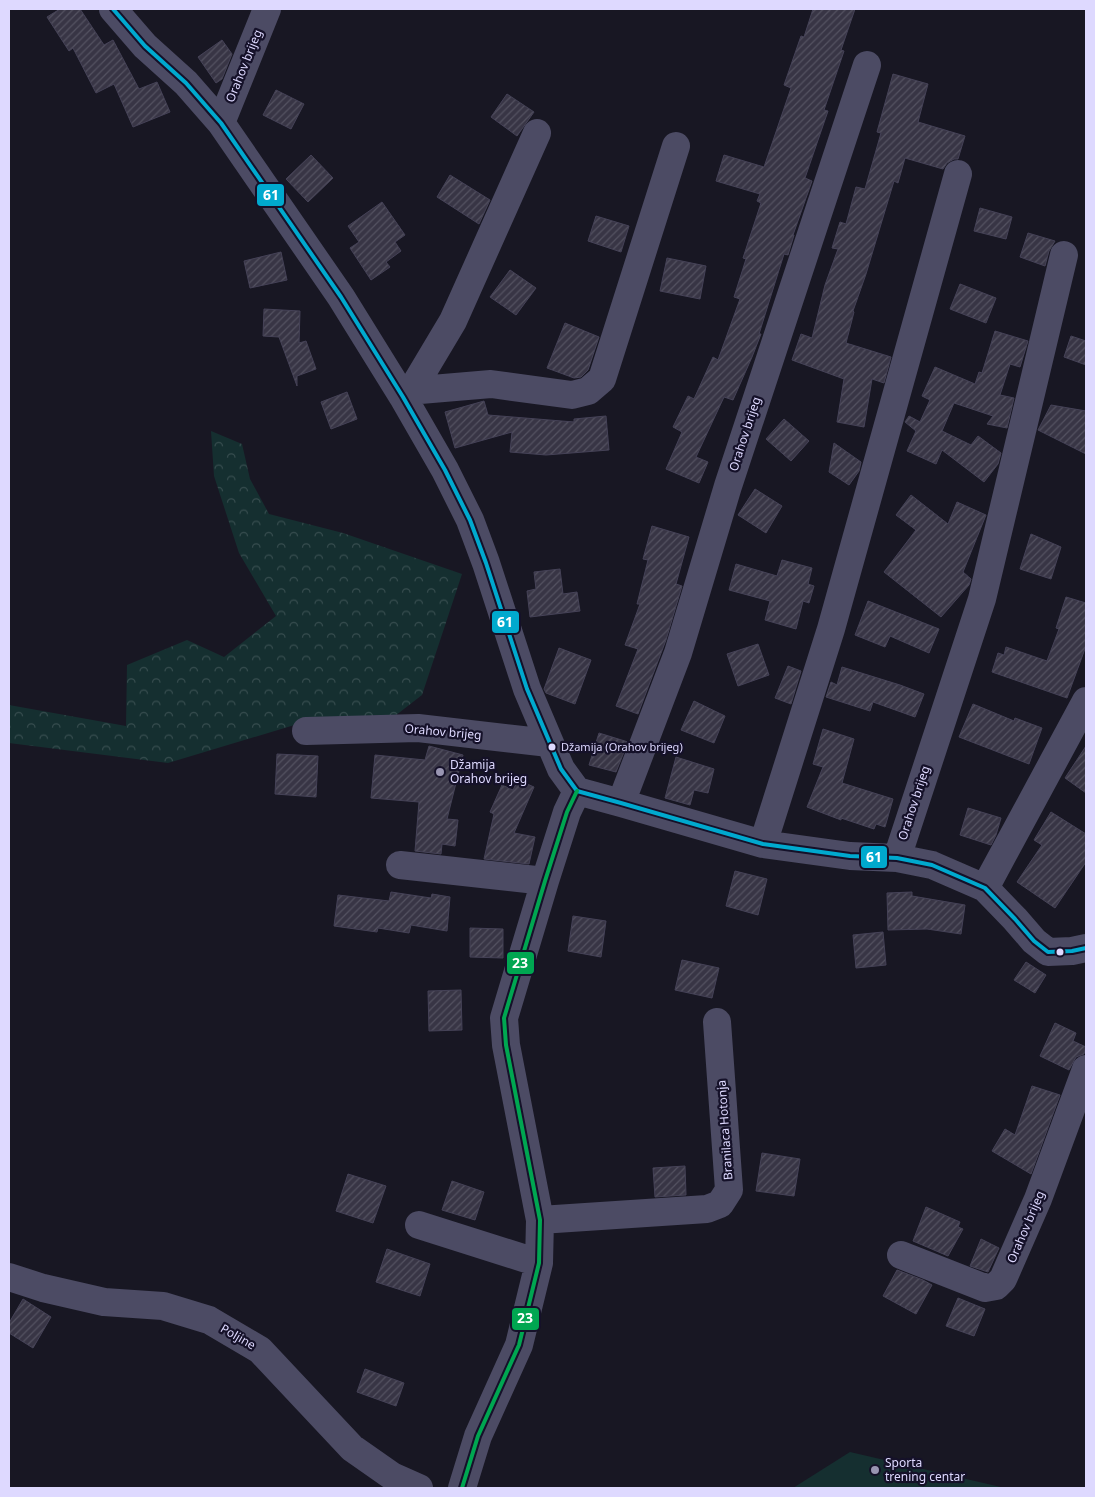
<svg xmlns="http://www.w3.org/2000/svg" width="1095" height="1497" viewBox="0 0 1095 1497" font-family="'Noto Sans',sans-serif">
  <defs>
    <pattern id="forest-crowns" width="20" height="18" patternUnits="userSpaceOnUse" patternTransform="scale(1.25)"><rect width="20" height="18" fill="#152f30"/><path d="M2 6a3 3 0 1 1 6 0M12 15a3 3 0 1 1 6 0" fill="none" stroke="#374d4f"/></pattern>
    <pattern id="building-hatch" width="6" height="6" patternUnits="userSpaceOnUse" patternTransform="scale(1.25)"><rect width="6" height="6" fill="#383545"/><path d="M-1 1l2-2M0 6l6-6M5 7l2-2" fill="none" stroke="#545261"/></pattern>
  </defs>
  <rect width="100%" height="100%" fill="#181723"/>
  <!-- forest -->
  <path fill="url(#forest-crowns)" d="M 211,431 L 242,444 L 250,479 L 269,514 L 343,533 L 462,574 L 422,695 L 382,726 L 311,720 L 168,763 L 9,743 L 9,705 L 126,726 L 127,665 L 187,640 L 224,657 L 276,616 L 239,553 L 214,476 Z"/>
  <!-- pitch -->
  <path fill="#152f30" d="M 850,1452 L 1005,1488 L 793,1488 Z"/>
  <!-- building -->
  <path fill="url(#building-hatch)" stroke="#454257" d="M 60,9 L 80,9 L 104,45 L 113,40 L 139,89 L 157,82 L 170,112 L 133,127 L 114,84 L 96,93 L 73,48 L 69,51 L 47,17 Z
    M 813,9 L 855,9 L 841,50 L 844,51 L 824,110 L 828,111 L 805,178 L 812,181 L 793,235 L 794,235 L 788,255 L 784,254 L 759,334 L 761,334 L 752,357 L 733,400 L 724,397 L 696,457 L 708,462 L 699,483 L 666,469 L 682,432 L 673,427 L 688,396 L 694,399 L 713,357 L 718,360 L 740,299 L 734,297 L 746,259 L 743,258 L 761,203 L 757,201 L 760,194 L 716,181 L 724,155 L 764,167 L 791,88 L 784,85 L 801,36 L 804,37 Z
    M 222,40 L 232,54 L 222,79 L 216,83 L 198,57 Z
    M 893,74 L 928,84 L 918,122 L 965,136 L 958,159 L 954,159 L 947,163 L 943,169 L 905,158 L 898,183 L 894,181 L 866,274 L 853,311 L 854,312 L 846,343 L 891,357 L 884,383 L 872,379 L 864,427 L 837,422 L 844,379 L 792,360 L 801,334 L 812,338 L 825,285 L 838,249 L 832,248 L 840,222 L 846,224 L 856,187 L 865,189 L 881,133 L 877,132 Z
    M 276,90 L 304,104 L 291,129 L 263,115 Z
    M 507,94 L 534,112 L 517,136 L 491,117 Z
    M 311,155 L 333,178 L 308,202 L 286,179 Z
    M 450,175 L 490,200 L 479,224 L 437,197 Z
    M 382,202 L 405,235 L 395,242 L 401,251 L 386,262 L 390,267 L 371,280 L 350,248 L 359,242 L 348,226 Z
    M 980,208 L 1012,217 L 1006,239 L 974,231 Z
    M 596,216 L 629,226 L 621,252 L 588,241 Z
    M 1028,233 L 1055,241 L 1049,251 L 1045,266 L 1020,257 Z
    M 281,252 L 287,280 L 250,288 L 244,261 Z
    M 667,258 L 706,266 L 700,299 L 660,291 Z
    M 510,270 L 536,288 L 516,315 L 490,297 Z
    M 960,284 L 996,298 L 986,323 L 950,309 Z
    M 264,309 L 300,311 L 299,343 L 306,341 L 316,369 L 297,376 L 297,386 L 279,337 L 263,336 Z
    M 565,323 L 599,337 L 588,370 L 581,377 L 574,378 L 547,368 Z
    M 995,331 L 1028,341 L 1020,367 L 1010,364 L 1000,395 L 1014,398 L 1007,428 L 987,424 L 993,416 L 954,403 L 942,431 L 971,445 L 978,436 L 1001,453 L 998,464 L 984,482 L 942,450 L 936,464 L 907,451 L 916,431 L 905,422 L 909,416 L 920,422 L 930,400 L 922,396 L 935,367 L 975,384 L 979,372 L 982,373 Z
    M 1071,336 L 1086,341 L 1086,365 L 1064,357 Z
    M 347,392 L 357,419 L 331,429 L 321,402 Z
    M 484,401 L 488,415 L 574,422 L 574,419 L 606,416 L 609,450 L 546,455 L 510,452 L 512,432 L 455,448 L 445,412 Z
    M 1051,405 L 1086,411 L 1086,454 L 1038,430 Z
    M 784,419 L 809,441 L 791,461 L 766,439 Z
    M 834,443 L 861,462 L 859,471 L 849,485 L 829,472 Z
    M 755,489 L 782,506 L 766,533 L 738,515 Z
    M 911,495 L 948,524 L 957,502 L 986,515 L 963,572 L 971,579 L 969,585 L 941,617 L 884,572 L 916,530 L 896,515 Z
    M 652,526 L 689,537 L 676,584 L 682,586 L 666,640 L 638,714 L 616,706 L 638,649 L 625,645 L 640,604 L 637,604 L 648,560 L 643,559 Z
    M 1031,534 L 1061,547 L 1051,579 L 1020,569 Z
    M 782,560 L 812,568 L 808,584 L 814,586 L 809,603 L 803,601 L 796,629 L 765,620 L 770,601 L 729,590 L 736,564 L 777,576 Z
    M 560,569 L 563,594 L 577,592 L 580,611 L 530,617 L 527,591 L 536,589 L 534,572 Z
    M 1066,597 L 1086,603 L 1086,646 L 1067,698 L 992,672 L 998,653 L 1004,655 L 1006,647 L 1047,661 L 1059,629 L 1056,628 Z
    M 868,601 L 939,629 L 929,653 L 890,636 L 885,647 L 855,635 Z
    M 758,644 L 769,675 L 738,686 L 727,654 Z
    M 559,648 L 591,660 L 575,704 L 546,693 L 544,689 Z
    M 788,666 L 801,671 L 791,704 L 775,698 Z
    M 842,667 L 900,685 L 924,694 L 915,717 L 873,702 L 870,711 L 826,697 L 831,682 L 837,685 Z
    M 694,701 L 725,716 L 714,743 L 681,730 Z
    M 973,704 L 1014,721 L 1015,718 L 1042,728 L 1029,764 L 959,737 Z
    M 823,729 L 854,739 L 842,783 L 893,799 L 885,827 L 876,824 L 874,829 L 841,818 L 841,820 L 807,807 L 823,767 L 813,764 Z
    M 599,733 L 628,742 L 616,772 L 589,765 Z
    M 429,746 L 463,755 L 447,819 L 458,820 L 455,846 L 442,844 L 441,854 L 415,851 L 419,802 L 371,798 L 375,755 L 425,760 Z
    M 1086,746 L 1086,793 L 1065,778 Z
    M 277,754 L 318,756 L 316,797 L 275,794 Z
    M 676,757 L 714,769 L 708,793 L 694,790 L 690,805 L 665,798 Z
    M 518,780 L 534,787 L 514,833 L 535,837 L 529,864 L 484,859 L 494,814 L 490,812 L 502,785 L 513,790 Z
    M 968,808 L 1001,818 L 996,835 L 991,845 L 960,835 Z
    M 1051,812 L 1086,834 L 1086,862 L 1055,908 L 1017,882 L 1042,845 L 1034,840 Z
    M 735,871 L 767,879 L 758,915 L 726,906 Z
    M 391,892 L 431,898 L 432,894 L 450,897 L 447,931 L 411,925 L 409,933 L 378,928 L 377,932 L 334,926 L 338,895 L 389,901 Z
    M 912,892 L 912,896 L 965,905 L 961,934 L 927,929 L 888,930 L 887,893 Z
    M 573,916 L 606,921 L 601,957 L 568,951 Z
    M 470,928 L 503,929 L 503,958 L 470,957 Z
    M 883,932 L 886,965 L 856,968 L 853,935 Z
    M 682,960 L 719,968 L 712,998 L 675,990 Z
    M 1026,962 L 1046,975 L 1035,993 L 1014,980 Z
    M 461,990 L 462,1030 L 429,1031 L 428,991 Z
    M 1055,1023 L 1076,1033 L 1073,1041 L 1086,1047 L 1084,1054 L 1076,1057 L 1069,1070 L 1040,1056 Z
    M 1032,1086 L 1060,1095 L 1031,1174 L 992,1151 L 1005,1129 L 1015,1135 Z
    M 762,1153 L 800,1159 L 794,1196 L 756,1191 Z
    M 685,1166 L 686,1195 L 655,1197 L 653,1168 Z
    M 348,1174 L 386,1186 L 373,1223 L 336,1211 Z
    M 452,1181 L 484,1192 L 475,1220 L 442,1210 Z
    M 926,1207 L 960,1222 L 958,1227 L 963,1229 L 948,1256 L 913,1241 Z
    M 981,1239 L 999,1248 L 988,1272 L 970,1266 Z
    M 387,1249 L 430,1264 L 420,1296 L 376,1282 Z
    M 897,1270 L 923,1280 L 932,1285 L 916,1314 L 883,1296 Z
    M 958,1298 L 985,1309 L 974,1336 L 946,1326 Z
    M 23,1299 L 51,1317 L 33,1348 L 9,1333 L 9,1323 Z
    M 365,1369 L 404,1383 L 396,1406 L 357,1392 Z"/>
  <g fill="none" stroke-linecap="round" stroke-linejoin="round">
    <!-- minor -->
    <path stroke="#4c4b64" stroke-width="28" d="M 113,9 L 145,46 L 186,83 L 221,123 L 341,297 L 403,397 L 445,470 L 470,520 L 486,563 L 527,689 L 561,769 L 577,791 L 621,803 L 763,844 L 850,856 L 897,858 L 932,865 L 985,888 L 1015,919 L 1034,941 L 1048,952 L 1072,951 L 1086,948
      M 221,123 L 267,9
      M 403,397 L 420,390 L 491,384 L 572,395 L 588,391 L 602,379 L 676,146
      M 403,397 L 416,383 L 453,321 L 537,133
      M 306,731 L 418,728 L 549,743
      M 621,803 L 678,653 L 728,486 L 867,65
      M 763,844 L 831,629 L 958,174
      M 897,858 L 982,599 L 1064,255
      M 400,865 L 545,881
      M 985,888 L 1086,701
      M 540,1220 L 707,1209 L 720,1204 L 729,1190 L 717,1022
      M 419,1225 L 539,1263
      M 901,1255 L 985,1288 L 996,1286 L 1003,1279 L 1038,1199 L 1086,1069
      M 9,1277 L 43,1288 L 104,1302 L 163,1306 L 209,1320 L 260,1350 L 352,1448 L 392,1476 L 419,1488
      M 462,1488 L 478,1436 L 519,1345 L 539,1263 L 540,1220 L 506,1045 L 504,1018 L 545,881 L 567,812 L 577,791"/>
    <defs>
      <path id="bus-1" d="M 113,9 L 145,46 L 186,83 L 221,123 L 341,297 L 403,397 L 445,470 L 470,520 L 486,563 L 527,689 L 561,769 L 577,791 L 621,803 L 763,844 L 850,856 L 897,858 L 932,865 L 985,888 L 1015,919 L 1034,941 L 1048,952 L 1072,951 L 1086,948"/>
      <path id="bus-2" d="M 462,1488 L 478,1436 L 519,1345 L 539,1263 L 540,1220 L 506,1045 L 504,1018 L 545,881 L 567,812 L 577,791"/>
    </defs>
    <!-- bus-1 casing -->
    <use href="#bus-1" stroke="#151129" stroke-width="8"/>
    <!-- bus-2 casing -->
    <use href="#bus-2" stroke="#151129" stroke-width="8"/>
    <!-- bus-1 -->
    <use href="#bus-1" stroke="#00a9ce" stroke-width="4"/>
    <!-- bus-2 -->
    <use href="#bus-2" stroke="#00a651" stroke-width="4"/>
  </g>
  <!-- markers -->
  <g fill="#ded9ff" stroke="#151129" stroke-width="2">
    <circle cx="552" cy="747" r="4.5"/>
    <circle cx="1060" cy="952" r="4.5"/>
  </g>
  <g fill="#9995b2" stroke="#151129" stroke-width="2">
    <circle cx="440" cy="772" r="5"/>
    <circle cx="875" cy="1470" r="5"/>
  </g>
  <g text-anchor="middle" stroke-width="4.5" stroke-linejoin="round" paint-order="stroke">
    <!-- bus labels -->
    <g font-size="11" fill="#ded9ff" stroke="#151129" text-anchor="start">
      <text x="561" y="751">Džamija (Orahov brijeg)</text>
    </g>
    <!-- street labels -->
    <g font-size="12" fill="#ded9ff" stroke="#151129">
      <text transform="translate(244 66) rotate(-68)" y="4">Orahov brijeg</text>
      <text transform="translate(745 434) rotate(-72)" y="4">Orahov brijeg</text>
      <text transform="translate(443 732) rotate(5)" y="4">Orahov brijeg</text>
      <text transform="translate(914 803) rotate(-72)" y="4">Orahov brijeg</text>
      <text transform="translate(725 1130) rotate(-94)" y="4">Branilaca Hotonja</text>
      <text transform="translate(1026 1227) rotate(-67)" y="4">Orahov brijeg</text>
      <text transform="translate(238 1337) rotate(30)" y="4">Poljine</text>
    </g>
    <!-- poi labels -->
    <g font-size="12" fill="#ded9ff" stroke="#151129" text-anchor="start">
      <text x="450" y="769">Džamija<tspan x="450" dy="14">Orahov brijeg</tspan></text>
      <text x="885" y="1467">Sporta<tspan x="885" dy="14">trening centar</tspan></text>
    </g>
  </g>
  <g stroke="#151129" stroke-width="2">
    <rect x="256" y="183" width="29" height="24" rx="5" fill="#00a9ce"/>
    <rect x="491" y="610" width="29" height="24" rx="5" fill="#00a9ce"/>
    <rect x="860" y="845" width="28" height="24" rx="5" fill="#00a9ce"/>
    <rect x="506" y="951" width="29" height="24" rx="5" fill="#00a651"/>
    <rect x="511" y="1307" width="29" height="24" rx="5" fill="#00a651"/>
  </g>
  <g font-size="14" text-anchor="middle" font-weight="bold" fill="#fff">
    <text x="271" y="200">61</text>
    <text x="505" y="627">61</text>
    <text x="874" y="862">61</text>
    <text x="520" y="968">23</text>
    <text x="525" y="1323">23</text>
  </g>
  <!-- border -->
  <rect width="1095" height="1497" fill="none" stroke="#ded9ff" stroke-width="20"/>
</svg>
